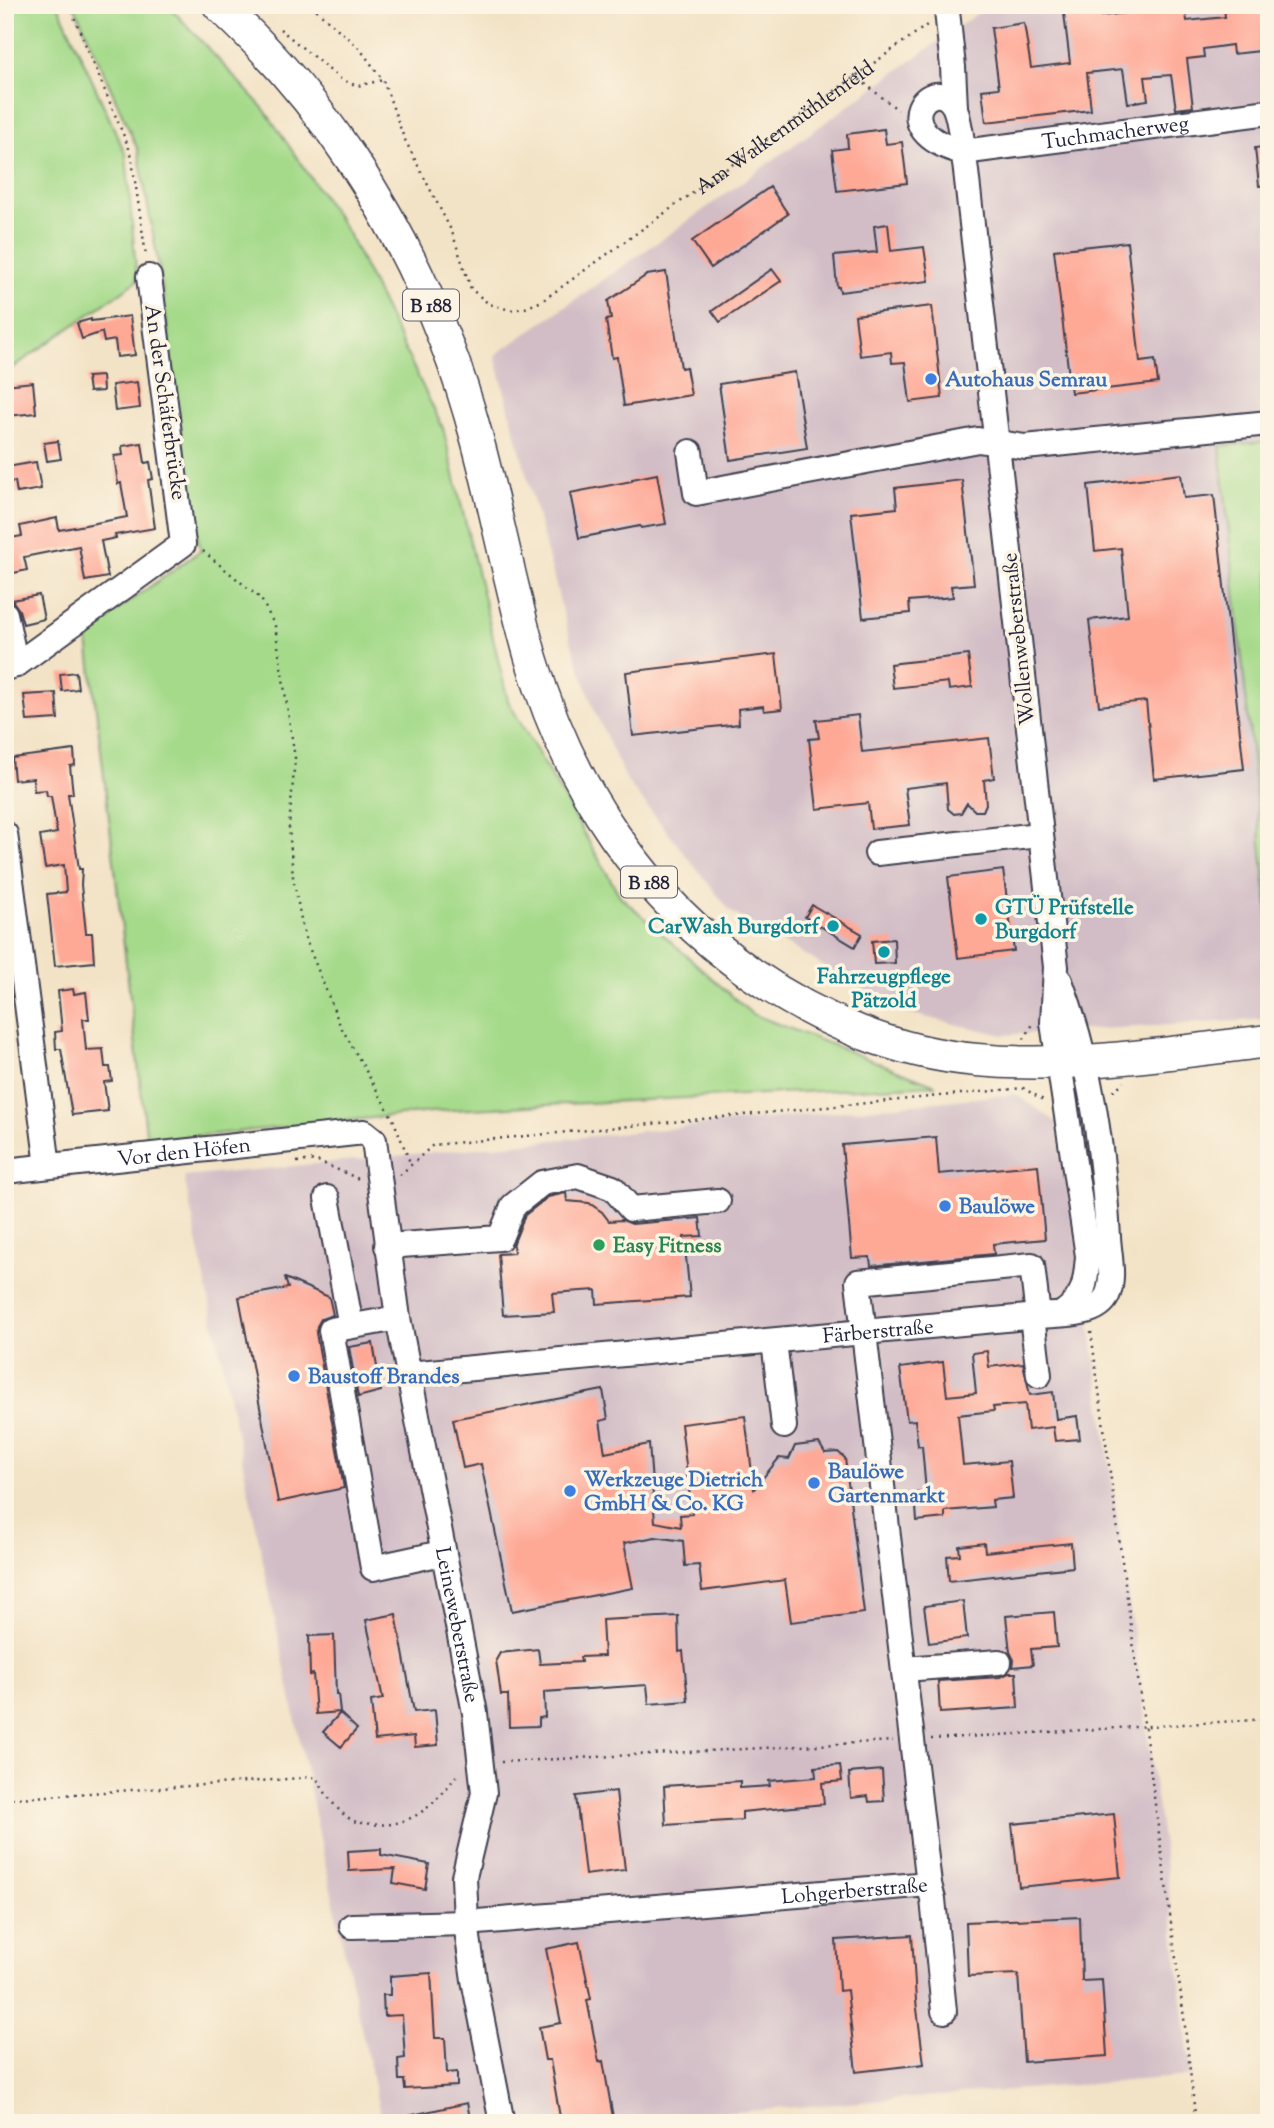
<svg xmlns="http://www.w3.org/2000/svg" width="1274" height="2128" viewBox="0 0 1274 2128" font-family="'Sorts Mill Goudy',serif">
  <rect width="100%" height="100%" fill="#fcf5e5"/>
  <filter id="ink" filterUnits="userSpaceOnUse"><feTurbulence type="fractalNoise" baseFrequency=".0143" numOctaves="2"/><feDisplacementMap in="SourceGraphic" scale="14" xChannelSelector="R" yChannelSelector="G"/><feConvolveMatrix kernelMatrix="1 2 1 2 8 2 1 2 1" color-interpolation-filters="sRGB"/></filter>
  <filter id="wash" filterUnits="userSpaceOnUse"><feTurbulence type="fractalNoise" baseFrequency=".00686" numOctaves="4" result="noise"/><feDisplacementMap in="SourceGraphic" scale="28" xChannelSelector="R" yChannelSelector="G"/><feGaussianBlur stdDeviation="1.57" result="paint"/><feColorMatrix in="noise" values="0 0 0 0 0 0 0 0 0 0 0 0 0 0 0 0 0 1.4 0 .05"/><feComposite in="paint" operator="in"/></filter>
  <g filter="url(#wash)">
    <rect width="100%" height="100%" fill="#f3e3c6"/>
    <!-- industrial -->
    <path fill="#d2bdc6" d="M 989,5 L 1269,5 L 1269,441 L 1220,447 L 1269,921 L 1269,1019 L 1003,1035 L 903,1012 L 731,912 L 627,781 L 595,712 L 570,639 L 495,355 L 681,226 Z
      M 1015,1094 L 1058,1123 L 1088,1310 L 1169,1889 L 1191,2076 L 621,2121 L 620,2123 L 382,2123 L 323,1853 L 184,1177 Z"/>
    <!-- green -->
    <path fill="#a5da8a" stroke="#647e62" stroke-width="2" d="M 5,5 L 58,5 L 62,14 L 126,155 L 137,281 L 5,373 Z
      M 74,5 L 168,5 L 264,109 L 348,233 L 443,428 L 508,701 L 620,896 L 752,1014 L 936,1085 L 451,1110 L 147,1141 L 87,632 L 201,550 L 193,520 L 160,273 L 138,150 Z
      M 1269,441 L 1269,921 L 1220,446 Z"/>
    <g id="blocks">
      <!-- building -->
      <path fill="#fea896" d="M 1063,5 L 1101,5 L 1102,16 L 1134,12 L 1133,5 L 1185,5 L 1187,21 L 1225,17 L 1224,5 L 1269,5 L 1269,50 L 1233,54 L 1232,45 L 1203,49 L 1204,57 L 1187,59 L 1193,107 L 1176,109 L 1171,75 L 1145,77 L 1148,100 L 1128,103 L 1123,69 L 1087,73 L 1091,110 L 986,122 L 982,90 L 999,88 L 991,28 L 1024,23 L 1031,68 L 1070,63 Z
        M 884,129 L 886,144 L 902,142 L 907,183 L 837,191 L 832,150 L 848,148 L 847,134 Z
        M 1269,146 L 1269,185 L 1259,186 L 1255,148 Z
        M 770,187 L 788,214 L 711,268 L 692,241 Z
        M 888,224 L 891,251 L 924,247 L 929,281 L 840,292 L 839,287 L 837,287 L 834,256 L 877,252 L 874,226 Z
        M 1127,242 L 1140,362 L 1155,360 L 1158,383 L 1071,393 L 1054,250 Z
        M 772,269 L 781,281 L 720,322 L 712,311 Z
        M 666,272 L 681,368 L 686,367 L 691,395 L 624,406 L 617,357 L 612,358 L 606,320 L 611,319 L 608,301 L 647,275 Z
        M 932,306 L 942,398 L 910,402 L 905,362 L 892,363 L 891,352 L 860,356 L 855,315 Z
        M 130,316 L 135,355 L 117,357 L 115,340 L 104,342 L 102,332 L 82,339 L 77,323 L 91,319 L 91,321 Z
        M 795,372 L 807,448 L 730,460 L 719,384 Z
        M 102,376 L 103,391 L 89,392 L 87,377 Z
        M 33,382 L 36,413 L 7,416 L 5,385 Z
        M 137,382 L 140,408 L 115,411 L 112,385 Z
        M 58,441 L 61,459 L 47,461 L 44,443 Z
        M 142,443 L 145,463 L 150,462 L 153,479 L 148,480 L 155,528 L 115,535 L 116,538 L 101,541 L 108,577 L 85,581 L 79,546 L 24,557 L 27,570 L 5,575 L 5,539 L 22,536 L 20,526 L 57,518 L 59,530 L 127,517 L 121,483 L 118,484 L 114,456 L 123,455 L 122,446 Z
        M 36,462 L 41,489 L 17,493 L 15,481 L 10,482 L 7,467 Z
        M 657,474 L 666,524 L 641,528 L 640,526 L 579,538 L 570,493 L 632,481 L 632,479 Z
        M 1181,474 L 1184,498 L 1214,495 L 1244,769 L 1154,779 L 1146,701 L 1099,706 L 1089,620 L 1128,616 L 1121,548 L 1095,551 L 1088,485 Z
        M 962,480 L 974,584 L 951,586 L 953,597 L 909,601 L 910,613 L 863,618 L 851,513 L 897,508 L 895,488 Z
        M 39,595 L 44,619 L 23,624 L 19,610 L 12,600 Z
        M 776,654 L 782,709 L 764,711 L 763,706 L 738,709 L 739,724 L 633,736 L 626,672 Z
        M 968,655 L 972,687 L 949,690 L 948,682 L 893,688 L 890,664 Z
        M 76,672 L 78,689 L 62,691 L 60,674 Z
        M 56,693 L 58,719 L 27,721 L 24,695 Z
        M 858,715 L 862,752 L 989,738 L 994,778 L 984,780 L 986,804 L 983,811 L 975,811 L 967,803 L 961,813 L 954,814 L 948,809 L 946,783 L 905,788 L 910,825 L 871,829 L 868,803 L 817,809 L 809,739 L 819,738 L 816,720 Z
        M 74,750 L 75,765 L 70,766 L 73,794 L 68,794 L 79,869 L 82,869 L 81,885 L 86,933 L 92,933 L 94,962 L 55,966 L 47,894 L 66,892 L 64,865 L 45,868 L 40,836 L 57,833 L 51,796 L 47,796 L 46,790 L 34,791 L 33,778 L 14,780 L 12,758 Z
        M 1003,870 L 1014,951 L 958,958 L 948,877 Z
        M 812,905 L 862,934 L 855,947 L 805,917 Z
        M 894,939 L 895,963 L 874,964 L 872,941 Z
        M 73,989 L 74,994 L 86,992 L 89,1019 L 83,1019 L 86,1050 L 103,1049 L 105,1067 L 110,1067 L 112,1081 L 104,1082 L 108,1111 L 72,1115 L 61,1049 L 56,1049 L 55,1032 L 62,1031 L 58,991 Z
        M 936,1137 L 939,1174 L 1038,1165 L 1045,1239 L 993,1244 L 994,1254 L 871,1266 L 870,1257 L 852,1258 L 842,1145 Z
        M 566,1193 L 567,1201 L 589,1203 L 602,1212 L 609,1221 L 622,1220 L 632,1224 L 700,1218 L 702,1236 L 684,1237 L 690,1297 L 597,1304 L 596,1290 L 552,1293 L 554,1312 L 503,1315 L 498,1254 L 514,1253 L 513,1245 L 525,1215 L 548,1197 Z
        M 285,1278 L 329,1297 L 333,1315 L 321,1319 L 317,1326 L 316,1333 L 344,1488 L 278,1502 L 239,1297 L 288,1288 Z
        M 373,1343 L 381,1391 L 358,1397 L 349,1347 Z
        M 987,1351 L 989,1367 L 1023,1363 L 1030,1395 L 1053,1392 L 1056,1419 L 1077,1416 L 1080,1439 L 1055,1441 L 1053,1427 L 1028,1430 L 1025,1404 L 993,1407 L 994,1411 L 958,1415 L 963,1465 L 1009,1461 L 1013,1498 L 992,1500 L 993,1507 L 945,1511 L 945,1518 L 917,1521 L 915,1493 L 926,1492 L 922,1446 L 918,1446 L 915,1420 L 907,1421 L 900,1368 L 943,1362 L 947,1396 L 976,1393 L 972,1353 Z
        M 603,1390 L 608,1419 L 600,1421 L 605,1453 L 649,1444 L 655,1522 L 681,1527 L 680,1515 L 692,1514 L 681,1424 L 745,1416 L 754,1489 L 779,1458 L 789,1459 L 795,1446 L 819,1443 L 825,1453 L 838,1452 L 845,1458 L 864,1613 L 791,1622 L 785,1580 L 702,1591 L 699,1565 L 685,1566 L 683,1541 L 655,1537 L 624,1543 L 633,1588 L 512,1611 L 481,1464 L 463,1468 L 453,1419 Z
        M 984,1543 L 985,1552 L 1071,1543 L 1073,1567 L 949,1581 L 947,1556 L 960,1555 L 959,1546 Z
        M 963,1601 L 967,1638 L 929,1643 L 924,1606 Z
        M 1054,1612 L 1057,1647 L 1031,1649 L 1033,1665 L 1013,1667 L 1014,1660 L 1010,1652 L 1006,1616 Z
        M 396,1614 L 414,1712 L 435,1710 L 438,1745 L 415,1747 L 414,1736 L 375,1740 L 371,1701 L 383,1699 L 366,1620 Z
        M 678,1616 L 679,1652 L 683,1651 L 688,1701 L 649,1704 L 647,1685 L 544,1692 L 545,1717 L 539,1718 L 539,1726 L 509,1727 L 508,1695 L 501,1695 L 496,1660 L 500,1653 L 538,1649 L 540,1664 L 581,1662 L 580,1657 L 604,1656 L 602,1620 Z
        M 334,1635 L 336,1694 L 338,1694 L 340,1712 L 316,1714 L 313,1674 L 310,1675 L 309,1636 Z
        M 1009,1673 L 1016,1673 L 1018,1708 L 940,1713 L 938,1681 L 1000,1677 Z
        M 340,1713 L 357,1729 L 341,1747 L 323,1732 Z
        M 840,1765 L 842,1781 L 822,1783 L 824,1804 L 742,1812 L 742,1820 L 666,1825 L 664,1786 L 740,1781 L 740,1788 L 770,1786 L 769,1781 L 816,1777 L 815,1767 Z
        M 882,1770 L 884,1801 L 869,1802 L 868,1796 L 851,1798 L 849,1773 Z
        M 616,1791 L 625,1870 L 585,1875 L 576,1796 Z
        M 1114,1814 L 1120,1877 L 1019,1887 L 1012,1824 Z
        M 381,1849 L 381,1855 L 429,1864 L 425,1889 L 393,1883 L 395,1869 L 349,1871 L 348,1851 Z
        M 1080,1917 L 1082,1981 L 1102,1980 L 1107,2056 L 1024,2062 L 1018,1974 L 968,1976 L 966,1922 Z
        M 912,1935 L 916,2001 L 924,2064 L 856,2072 L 847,1990 L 839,1991 L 836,1940 Z
        M 579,1942 L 591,1999 L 587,2000 L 599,2062 L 603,2061 L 614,2123 L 561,2123 L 550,2060 L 545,2060 L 539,2027 L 561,2023 L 546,1949 Z
        M 431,1973 L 435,2038 L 445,2038 L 447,2073 L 457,2072 L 457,2086 L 405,2089 L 404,2080 L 399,2080 L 398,2059 L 405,2058 L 402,2015 L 384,2016 L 383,1995 L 390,1995 L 390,1976 Z
        M 467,2103 L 471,2123 L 403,2123 L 403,2117 Z"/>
    </g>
  </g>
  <g filter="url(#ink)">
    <use href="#blocks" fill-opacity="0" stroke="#413f50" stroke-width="2"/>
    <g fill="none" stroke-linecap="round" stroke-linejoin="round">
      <defs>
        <g id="minor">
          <path d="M 947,11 L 953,67 L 955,107"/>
          <path d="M 690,452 L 696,493 L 978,440 L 1025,447 L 1269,423"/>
          <path d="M 5,614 L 16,665"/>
          <path d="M 5,668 L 16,665 L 183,544 L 149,277"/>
          <path d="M 5,834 L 48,1166"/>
          <path d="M 877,853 L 1039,835"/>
          <path id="s2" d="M 5,1171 L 364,1132 L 374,1140 L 398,1318 L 475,1713 L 484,1793 L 464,1877 L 466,1923 L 474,1980 L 502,2123"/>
          <path d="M 327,1198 L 351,1326"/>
          <path d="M 387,1246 L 500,1238 L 513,1206 L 542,1183 L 578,1176 L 613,1188 L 631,1209 L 718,1201"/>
          <path id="s3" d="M 1063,1313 C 1085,1297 1086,1282 1088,1256 L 1053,1023 L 1056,967 L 966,171 C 964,157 960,117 954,106 C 933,70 881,131 963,152 L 1269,112"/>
          <path d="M 1032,1317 L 1039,1375"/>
          <path d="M 398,1318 L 331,1330 L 373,1568 L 442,1553"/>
          <path d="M 774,1341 L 784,1426"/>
          <path id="s4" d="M 408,1374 L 1038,1316 C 1058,1314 1097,1317 1107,1296 C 1115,1279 1109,1255 1108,1237 C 1103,1150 1091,1063 1060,981"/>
          <path d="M 904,1669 L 999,1662"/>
          <path d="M 929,1884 L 933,1899 L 944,2011"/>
          <path id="s5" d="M 352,1926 L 466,1923 L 929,1884 L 858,1282 L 1032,1265 L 1038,1316"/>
        </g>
        <path id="major" d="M 219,5 C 321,97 397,215 446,343 C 486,445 501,554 531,658 C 569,787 642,897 752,974 C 818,1020 896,1053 977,1060 C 1074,1069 1172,1052 1269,1041"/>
      </defs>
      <!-- minor casing -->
      <use href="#minor" stroke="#413f50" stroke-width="28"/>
      <!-- major casing -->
      <use href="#major" stroke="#413f50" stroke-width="35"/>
      <!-- path -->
      <g stroke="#413f50" stroke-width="2.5" stroke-dasharray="2 5" stroke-linecap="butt">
        <path d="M 69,5 L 131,153 L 146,256"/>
        <path id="s1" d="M 311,5 L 360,49 L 383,80 L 404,138 L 452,232 L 471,289 L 489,304 L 510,310 L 525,308 L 542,301 L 927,25"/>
        <path d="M 280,29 L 339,78 L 357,86 L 383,80"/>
        <path d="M 854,75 L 898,110"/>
        <path d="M 203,551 L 261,599 L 275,626 L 295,758 L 289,827 L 293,877 L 304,935 L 340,1025 L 393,1119 L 411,1165"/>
        <path d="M 1024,1039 L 1033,1024"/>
        <path d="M 1113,1091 L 1124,1082"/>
        <path d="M 297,1162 L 315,1160 L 359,1179"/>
        <path d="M 400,1175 L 433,1145 L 1023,1088 L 1045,1101"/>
        <path d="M 1091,1332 L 1184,2018 L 1196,2123"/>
        <path d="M 931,1739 L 1269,1719"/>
        <path d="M 501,1762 L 893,1741"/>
        <path d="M 5,1799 L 316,1777 C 325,1793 334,1808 350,1819 C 355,1823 364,1823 371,1824 C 412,1829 437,1803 459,1772"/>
      </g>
      <!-- minor -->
      <use href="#minor" stroke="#fff" stroke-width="24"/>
      <!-- major -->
      <use href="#major" stroke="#fff" stroke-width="32"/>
    </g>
  </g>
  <!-- markers -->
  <g fill="#3f7fe0" stroke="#fcf5e5" stroke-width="2.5">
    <circle cx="931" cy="379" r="7"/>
    <circle cx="945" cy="1206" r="7"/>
    <circle cx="294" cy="1376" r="7"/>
    <circle cx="814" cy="1483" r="7"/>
    <circle cx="570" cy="1491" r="7"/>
  </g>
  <g fill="#0f9aa8" stroke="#fcf5e5" stroke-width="2.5">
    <circle cx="981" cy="919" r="7"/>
    <circle cx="833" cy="926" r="7"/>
    <circle cx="884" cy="952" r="7"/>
  </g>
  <circle fill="#2e9e5b" stroke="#fcf5e5" stroke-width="2.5" cx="599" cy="1245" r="7"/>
  <g text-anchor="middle" stroke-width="7" stroke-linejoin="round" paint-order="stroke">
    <!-- shield labels -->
    <g fill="#fcf5e5" stroke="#63616e" stroke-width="2">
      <rect x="403" y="289.5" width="56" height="31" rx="5"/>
      <rect x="621" y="866.5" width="56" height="31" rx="5"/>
    </g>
    <g font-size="19" font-weight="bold" fill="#22223b">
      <text x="431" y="312">B 188</text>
      <text x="649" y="889">B 188</text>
    </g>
    <!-- street labels -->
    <g font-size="21" fill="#22223b" stroke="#fcf5e5">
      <text dy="7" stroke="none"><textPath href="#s1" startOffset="709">Am Walkenmühlenfeld</textPath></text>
      <text dy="7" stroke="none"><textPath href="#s3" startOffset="1491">Tuchmacherweg</textPath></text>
      <text transform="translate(166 402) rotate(82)" y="7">An der Schäferbrücke</text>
      <text transform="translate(1018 639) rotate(-96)" y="7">Wollenweberstraße</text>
      <text dy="7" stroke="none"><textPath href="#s2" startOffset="180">Vor den Höfen</textPath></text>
      <text dy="7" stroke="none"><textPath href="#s4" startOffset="472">Färberstraße</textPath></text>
      <text dy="7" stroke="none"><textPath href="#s2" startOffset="866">Leineweberstraße</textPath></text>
      <text dy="7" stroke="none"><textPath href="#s5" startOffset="504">Lohgerberstraße</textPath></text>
    </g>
    <!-- shop labels -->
    <g font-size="21" font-weight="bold" fill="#366cbe" stroke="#fcf5e5" text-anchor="start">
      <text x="945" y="386">Autohaus Semrau</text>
      <text x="959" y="1213">Baulöwe</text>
      <text x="308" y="1383">Baustoff Brandes</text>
      <text x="828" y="1478">Baulöwe<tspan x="828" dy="24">Gartenmarkt</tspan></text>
      <text x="584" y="1486">Werkzeuge Dietrich<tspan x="584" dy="24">GmbH &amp; Co. KG</tspan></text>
    </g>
    <!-- culture labels -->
    <g font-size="21" font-weight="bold" fill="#0d838f" stroke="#fcf5e5" text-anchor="start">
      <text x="995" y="914">GTÜ Prüfstelle<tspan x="995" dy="24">Burgdorf</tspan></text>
      <text x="819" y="933" text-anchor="end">CarWash Burgdorf</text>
      <text x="884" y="983" text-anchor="middle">Fahrzeugpflege<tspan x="884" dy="24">Pätzold</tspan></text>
    </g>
    <!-- leisure labels -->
    <g font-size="21" font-weight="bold" fill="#27864d" stroke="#fcf5e5" text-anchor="start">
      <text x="613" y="1252">Easy Fitness</text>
    </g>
  </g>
  <!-- margin -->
  <rect width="1274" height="2128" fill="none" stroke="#fcf5e5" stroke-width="28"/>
</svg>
